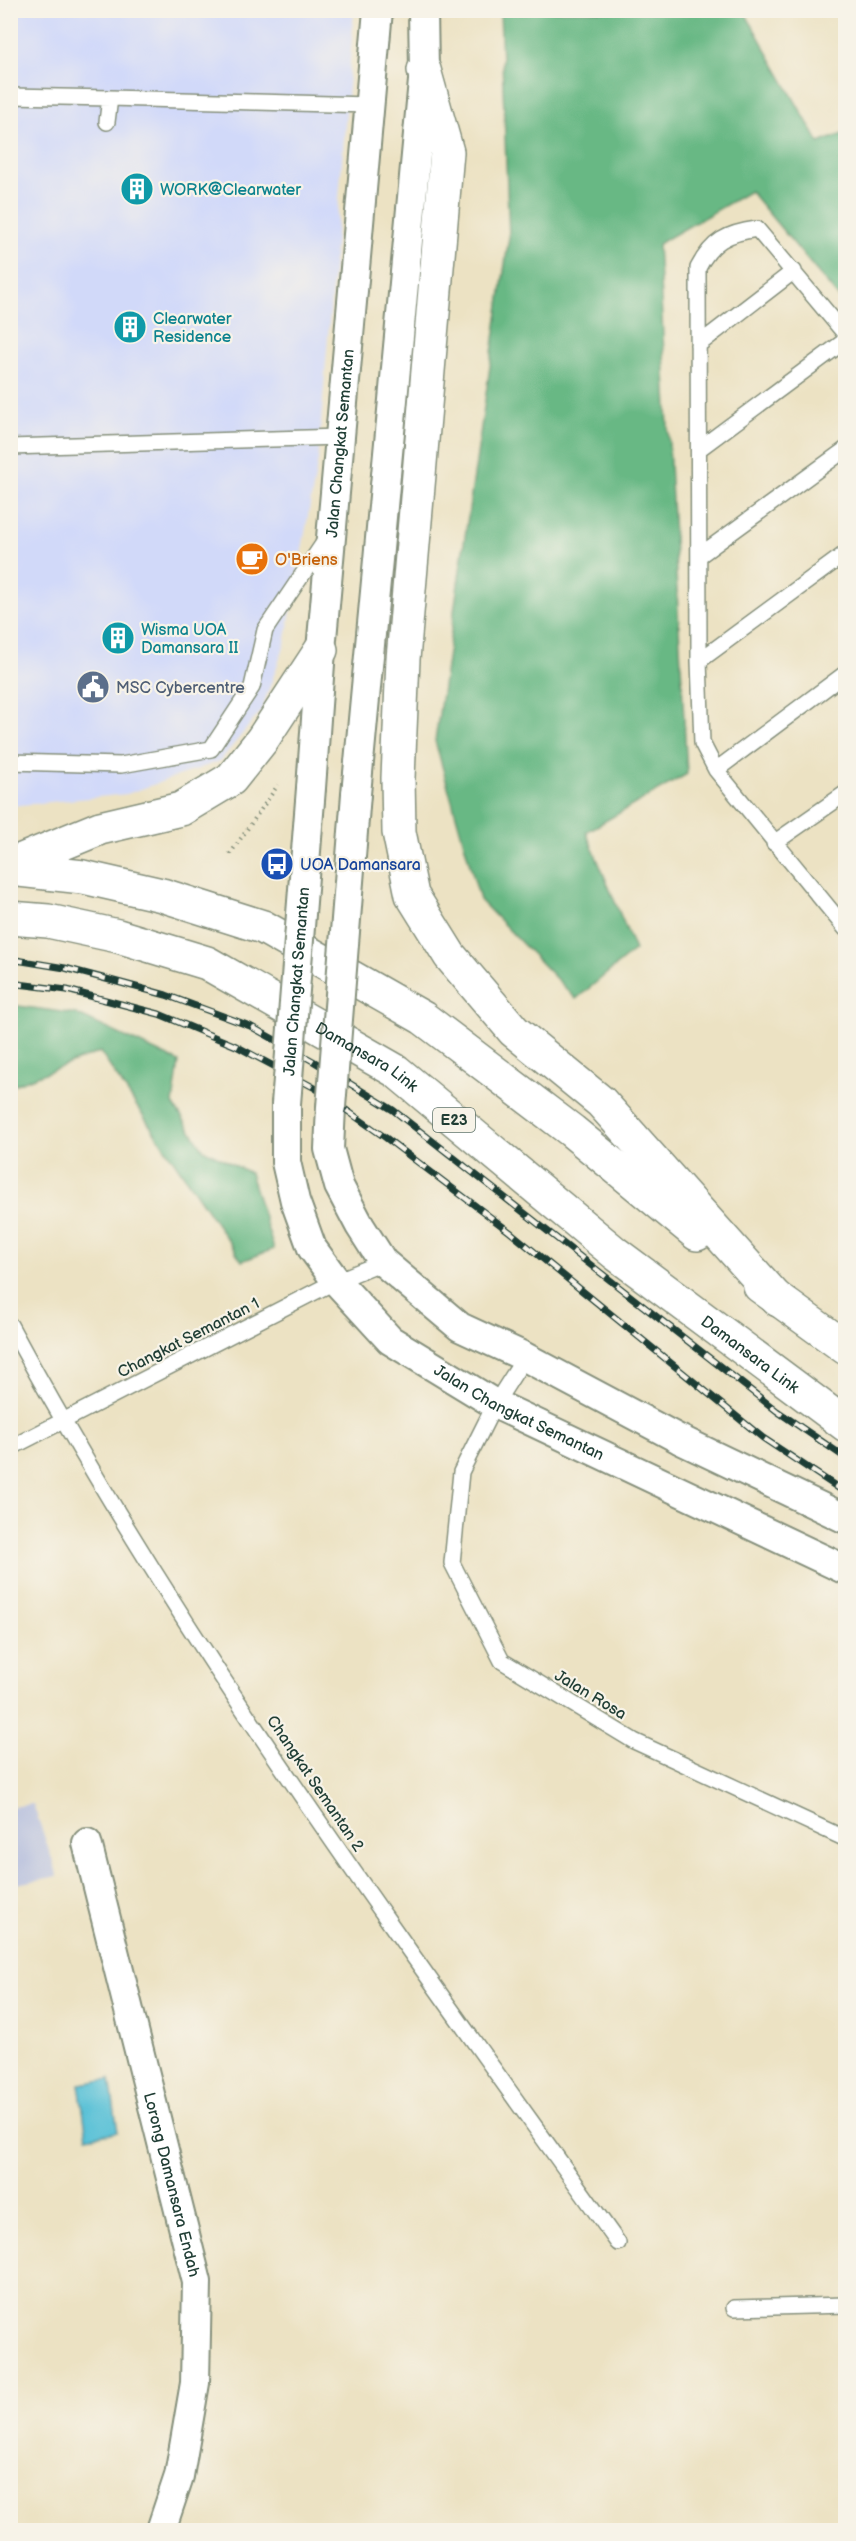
<svg xmlns="http://www.w3.org/2000/svg" width="856" height="2541" viewBox="0 0 856 2541" font-family="'Balsamiq Sans',sans-serif">
  <rect width="100%" height="100%" fill="#f7f3e8"/>
  <filter id="ink" filterUnits="userSpaceOnUse"><feTurbulence type="fractalNoise" baseFrequency=".0167" numOctaves="2"/><feDisplacementMap in="SourceGraphic" scale="12" xChannelSelector="R" yChannelSelector="G"/><feConvolveMatrix kernelMatrix="1 2 1 2 8 2 1 2 1" color-interpolation-filters="sRGB"/></filter>
  <filter id="wash" filterUnits="userSpaceOnUse"><feTurbulence type="fractalNoise" baseFrequency=".008" numOctaves="4" result="noise"/><feDisplacementMap in="SourceGraphic" scale="24" xChannelSelector="R" yChannelSelector="G"/><feGaussianBlur stdDeviation="1.35" result="paint"/><feColorMatrix in="noise" values="0 0 0 0 0 0 0 0 0 0 0 0 0 0 0 0 0 1.4 0 .05"/><feComposite in="paint" operator="in"/></filter>
  <g filter="url(#wash)">
    <rect width="100%" height="100%" fill="#ece2c3"/>
    <!-- built -->
    <path fill="#d1d9f9" d="M 11,11 L 354,11 L 318,460 L 285,644 L 261,711 L 220,761 L 127,794 L 11,806 Z"/>
    <!-- industrial -->
    <path fill="#bbc3de" d="M 33,1804 L 58,1876 L 11,1885 L 11,1807 Z"/>
    <!-- forest -->
    <path fill="#67b884" stroke="#437a5c" stroke-width="1.5" d="M 500,11 L 744,11 L 819,143 L 845,133 L 845,305 L 750,191 L 658,244 L 687,774 L 586,832 L 635,950 L 576,999 L 480,900 L 435,741 L 509,237 Z
      M 11,1005 L 76,1014 L 179,1062 L 173,1104 L 203,1149 L 250,1173 L 274,1249 L 242,1261 L 100,1052 L 11,1086 Z"/>
    <!-- water -->
    <path fill="#5ac1d7" stroke="#3c7f86" stroke-width="1.5" d="M 110,2079 L 118,2132 L 87,2137 L 79,2084 Z"/>
  </g>
  <g filter="url(#ink)">
    <g fill="none" stroke-linecap="round" stroke-linejoin="round">
      <defs>
        <path id="service" d="M 10,96 L 110,98
          M 107,122 L 110,98 L 369,105
          M 846,335 L 757,229 C 727,233 712,241 698,268 L 699,661 L 702,743 L 716,770 L 846,929
          M 698,345 L 794,271
          M 10,447 L 340,437
          M 699,449 L 846,340
          M 699,556 L 846,449
          M 699,661 L 846,553
          M 10,762 L 121,765 L 211,749 L 252,687 L 265,630 L 327,538
          M 716,770 L 846,673
          M 774,843 L 846,793
          M 10,1325 C 184,1648 406,1945 618,2243
          M 525,1357 L 495,1404 L 461,1472 L 452,1563 L 502,1661 L 634,1741 L 846,1839
          M 10,1448 L 336,1281 L 383,1262
          M 734,2308 L 846,2305"/>
        <g id="minor">
          <path id="s1" d="M 311,788 L 321,650 L 378,10"/>
          <path d="M 356,794 L 424,70 L 423,10"/>
          <path id="s2" d="M 286,1104 L 286,1162 L 295,1201 L 312,1248 L 336,1281 L 390,1340 L 495,1404 L 846,1570"/>
          <path d="M 331,1107 L 329,1149 L 339,1186 L 360,1226 L 383,1262 L 460,1327 L 525,1357 L 679,1439 L 846,1519"/>
          <path id="s3" d="M 87,1843 L 197,2282 L 195,2383 L 179,2476 L 161,2530"/>
        </g>
        <g id="motorway">
          <path d="M 424,70 L 447,152 L 403,659 L 398,778 L 399,832 L 412,895 L 450,956 L 514,1031 L 601,1102 L 778,1300"/>
          <path d="M 10,865 L 100,828 L 181,809 L 231,779 L 262,740 L 321,650"/>
          <path d="M 10,869 L 83,877 L 162,895 L 263,927 L 423,1018 L 572,1131 L 697,1234"/>
          <path id="s4" d="M 10,918 L 48,921 L 118,936 L 207,963 L 396,1071 L 615,1253 L 846,1425"/>
          <path d="M 760,1286 L 846,1348"/>
        </g>
      </defs>
      <!-- service casing -->
      <use href="#service" stroke="#86907c" stroke-width="18"/>
      <!-- minor casing -->
      <use href="#minor" stroke="#86907c" stroke-width="32"/>
      <!-- motorway casing -->
      <use href="#motorway" stroke="#86907c" stroke-width="36"/>
      <!-- path -->
      <path stroke="#86907c" stroke-width="4" stroke-dasharray="1.5 4.5" stroke-linecap="butt" d="M 230,854 L 278,785"/>
      <!-- service -->
      <use href="#service" stroke="#fff" stroke-width="15"/>
      <!-- minor -->
      <use href="#minor" stroke="#fff" stroke-width="28"/>
      <!-- motorway -->
      <use href="#motorway" stroke="#fff" stroke-width="33"/>
      <defs>
        <path id="rail" d="M 10,959 L 65,968 L 166,995 L 250,1026 L 313,1061 L 393,1110 L 777,1411 L 846,1458
          M 10,983 L 67,990 L 159,1014 L 236,1046 L 315,1088 L 386,1138 L 510,1232 L 763,1438 L 846,1493"/>
      </defs>
      <!-- rail casing -->
      <use href="#rail" stroke="#1f3d34" stroke-width="7"/>
      <!-- rail -->
      <use href="#rail" stroke="#f7f3e8" stroke-width="4.5" stroke-dasharray="14" stroke-linecap="butt"/>
      <defs>
        <g id="minor-bridge">
          <path id="s5" d="M 286,1104 L 311,788"/>
          <path d="M 331,1107 L 356,794"/>
        </g>
      </defs>
      <!-- minor-bridge casing -->
      <use href="#minor-bridge" stroke="#86907c" stroke-width="32" stroke-linecap="butt"/>
      <!-- minor-bridge -->
      <use href="#minor-bridge" stroke="#fff" stroke-width="28"/>
    </g>
  </g>
  <!-- icons -->
  <defs>
    <symbol id="building-disc" viewBox="-11 -11 22 22"><circle r="9.5" fill="#0f9aa8" stroke="#f7f3e8"/><path d="M-4-6H4V6H1V3H-1V6H-4ZM-2.5-4.3h1.7v1.8h-1.7ZM.8-4.3h1.7v1.8H.8ZM-2.5-1h1.7V.8h-1.7ZM.8-1h1.7V.8H.8Z" fill="#fff"/></symbol>
    <symbol id="cafe-disc" viewBox="-11 -11 22 22"><circle r="9.5" fill="#e8710a" stroke="#f7f3e8"/><path d="M-5.5-4.5H6V0H3Q3 3.5 0 3.5H-2.5Q-5.5 3.5-5.5 0ZM3-3.2v2h1.7v-2ZM-6 4.5H4V6H-6Z" fill="#fff"/></symbol>
    <symbol id="civic-disc" viewBox="-11 -11 22 22"><circle r="9.5" fill="#5c6f8a" stroke="#f7f3e8"/><path d="M-.6-6.5H3V-4.5H.6V-3L4-1V1h2V6H-6V1h2V-1L-.6-3ZM-1.2 2.5V6h2.4V2.5Z" fill="#fff"/></symbol>
    <symbol id="bus-disc" viewBox="-11 -11 22 22"><circle r="9.5" fill="#1a4fb4" stroke="#f7f3e8"/><path d="M-5-6H5V4H4V6H2V4H-2V6H-4V4H-5ZM-3.5-4V0h7V-4ZM-3.5 1.2v1.5H-2V1.2ZM2 1.2v1.5H3.5V1.2Z" fill="#fff"/></symbol>
  </defs>
  <g fill-rule="evenodd">
    <use href="#building-disc" x="118" y="170" width="38" height="38"/>
    <use href="#building-disc" x="111" y="308" width="38" height="38"/>
    <use href="#cafe-disc" x="233" y="540" width="38" height="38"/>
    <use href="#building-disc" x="99" y="619" width="38" height="38"/>
    <use href="#civic-disc" x="74" y="668" width="38" height="38"/>
    <use href="#bus-disc" x="258" y="845" width="38" height="38"/>
  </g>
  <g text-anchor="middle" stroke-width="4.5" stroke-linejoin="round" paint-order="stroke">
    <!-- shield labels -->
    <rect fill="#f7f3e8" stroke="#60746a" stroke-width="1.5" x="433" y="1108" width="42" height="24" rx="4.5"/>
    <g font-size="15" font-weight="bold" fill="#1f3d34">
      <text x="454" y="1125">E23</text>
    </g>
    <!-- culture labels -->
    <g font-size="16" fill="#0d838f" stroke="#f7f3e8" text-anchor="start">
      <text x="160" y="195">WORK@Clearwater</text>
      <text x="153" y="324">Clearwater<tspan x="153" dy="18">Residence</tspan></text>
      <text x="141" y="635">Wisma UOA<tspan x="141" dy="18">Damansara II</tspan></text>
    </g>
    <!-- street labels -->
    <g font-size="16" fill="#1f3d34" stroke="#f7f3e8">
      <text dy="6" stroke="none"><textPath href="#s1" startOffset="346">Jalan Changkat Semantan</textPath></text>
      <text dy="6" stroke="none"><textPath href="#s5" startOffset="123">Jalan Changkat Semantan</textPath></text>
      <text dy="6" stroke="none"><textPath href="#s4" startOffset="388">Damansara Link</textPath></text>
      <text transform="translate(188 1337) rotate(-27)" y="6">Changkat Semantan 1</text>
      <text dy="6" stroke="none"><textPath href="#s4" startOffset="874">Damansara Link</textPath></text>
      <text dy="6" stroke="none"><textPath href="#s2" startOffset="417">Jalan Changkat Semantan</textPath></text>
      <text transform="translate(591 1694) rotate(31)" y="6">Jalan Rosa</text>
      <text transform="translate(316 1783) rotate(56)" y="6">Changkat Semantan 2</text>
      <text dy="6" stroke="none"><textPath href="#s3" startOffset="352">Lorong Damansara Endah</textPath></text>
    </g>
    <!-- food labels -->
    <g font-size="16" fill="#c56008" stroke="#f7f3e8" text-anchor="start">
      <text x="275" y="565">O'Briens</text>
    </g>
    <!-- service labels -->
    <g font-size="16" fill="#4e5e75" stroke="#f7f3e8" text-anchor="start">
      <text x="116" y="693">MSC Cybercentre</text>
    </g>
    <!-- transit labels -->
    <g font-size="16" fill="#164399" stroke="#f7f3e8" text-anchor="start">
      <text x="300" y="870">UOA Damansara</text>
    </g>
  </g>
  <!-- margin -->
  <rect width="856" height="2541" fill="none" stroke="#f7f3e8" stroke-width="36"/>
</svg>
